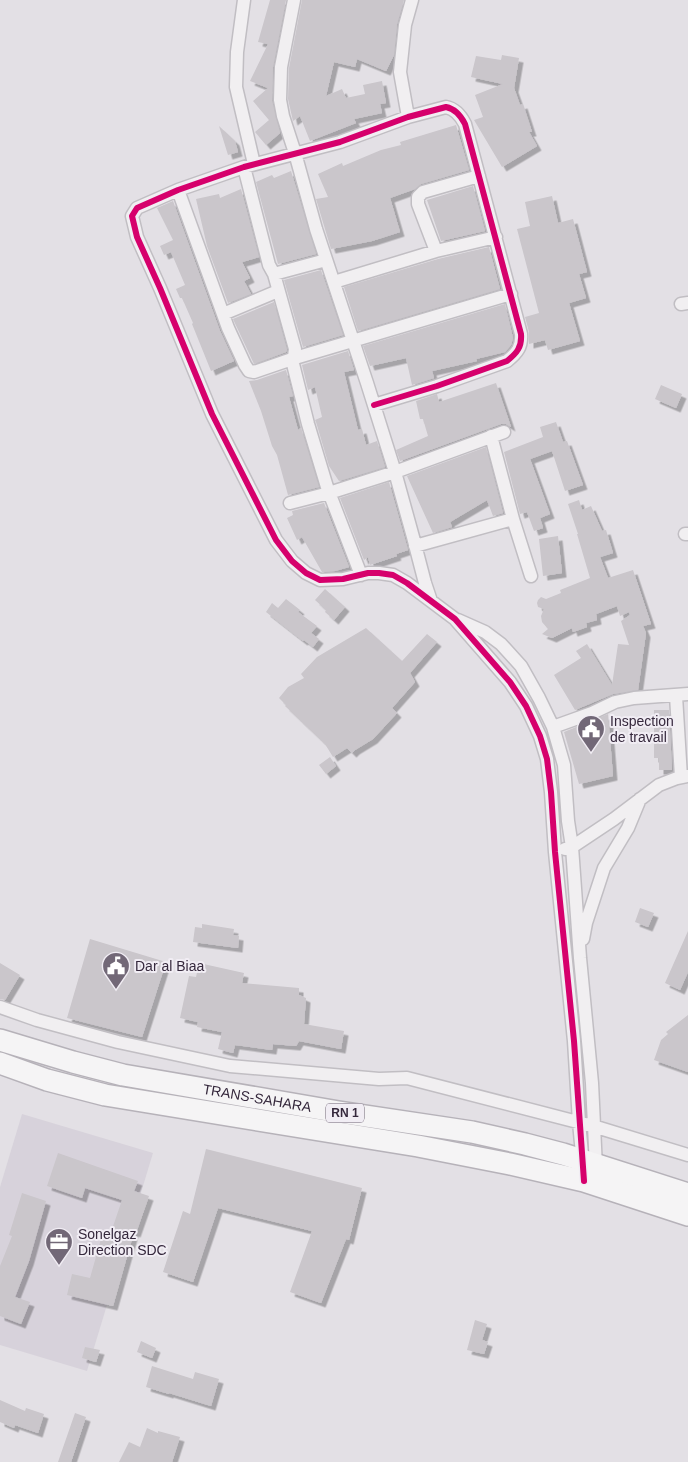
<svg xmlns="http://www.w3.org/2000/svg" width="688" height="1462" viewBox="0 0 688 1462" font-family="Arial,sans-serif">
  <defs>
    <filter id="shadow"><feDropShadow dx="4.5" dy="4.5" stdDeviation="0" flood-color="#0004"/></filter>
  </defs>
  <rect width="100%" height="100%" fill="#e3e0e5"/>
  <!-- built -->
  <path fill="#d7d2db" d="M 22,1114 L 153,1153 L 87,1371 L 0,1345 L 0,1187 Z"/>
  <!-- building -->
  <path fill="#cac6cb" filter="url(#shadow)" d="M 270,0 L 286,0 L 273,67 L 272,101 L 280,133 L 266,145 L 255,132 L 269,120 L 253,101 L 268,88 L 250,81 L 268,44 L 258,42 Z
    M 302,0 L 404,0 L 397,24 L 394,55 L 386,71 L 357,59 L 355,67 L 334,62 L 326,96 L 342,89 L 346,98 L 365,94 L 363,85 L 382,81 L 386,103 L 380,104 L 382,113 L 354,119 L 356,123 L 310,141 L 300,116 L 293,121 L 288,99 L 289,68 Z
    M 502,55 L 519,58 L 514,88 L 520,105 L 523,104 L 532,132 L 529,132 L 537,146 L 502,167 L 474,120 L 483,117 L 475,95 L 503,84 L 471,77 L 476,56 L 501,60 Z
    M 456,125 L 469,170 L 421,184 L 415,189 L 390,198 L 400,232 L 372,241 L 331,249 L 316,199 L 328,197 L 318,174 L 342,163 L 343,166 L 381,150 L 401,145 L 400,142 Z
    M 219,126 L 235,141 L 238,152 L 228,155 Z
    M 291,171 L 316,254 L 278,264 L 256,182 L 272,175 L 274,178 Z
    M 473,186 L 485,231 L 441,241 L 427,200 Z
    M 241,189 L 259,257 L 242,262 L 250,278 L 244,281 L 251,294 L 228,303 L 207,246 L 196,199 L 219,194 L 220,198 Z
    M 552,196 L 558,223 L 573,219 L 587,272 L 579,274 L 586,298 L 569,303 L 580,341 L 548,350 L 545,340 L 529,344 L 529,332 L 525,317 L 539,313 L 517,229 L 530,226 L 525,202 Z
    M 173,201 L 220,331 L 234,361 L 211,371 L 192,324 L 193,323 L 182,298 L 180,298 L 176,289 L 185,285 L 171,252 L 164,255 L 160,246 L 173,240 L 157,208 Z
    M 489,247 L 500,289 L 358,331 L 344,287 L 438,259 Z
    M 321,270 L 343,335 L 303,347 L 284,280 Z
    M 274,302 L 287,350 L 286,352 L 254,364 L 233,319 Z
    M 505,304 L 513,338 L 511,345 L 505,352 L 476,359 L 477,361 L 432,371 L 434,378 L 412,385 L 406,358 L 370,366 L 363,346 Z
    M 348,351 L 354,370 L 344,372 L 358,430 L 362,429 L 366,445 L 377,441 L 385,467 L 339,481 L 329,466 L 316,422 L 315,420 L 322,417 L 315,387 L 308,390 L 302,365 Z
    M 286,370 L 293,396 L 289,397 L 298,430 L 301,428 L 319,487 L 288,495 L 277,455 L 272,446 L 261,411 L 249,381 L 257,380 Z
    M 496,383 L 511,427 L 506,424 L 501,424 L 400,461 L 396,450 L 428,436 L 423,419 L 420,419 L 416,401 L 437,394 L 439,402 Z
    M 661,385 L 682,394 L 676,408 L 655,399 Z
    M 556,422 L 563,442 L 567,441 L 583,485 L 565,491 L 552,451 L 530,459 L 550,514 L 540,518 L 543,528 L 534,531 L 527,512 L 520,514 L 504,452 L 543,437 L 540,427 Z
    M 486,447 L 503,513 L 493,516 L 487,500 L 450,522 L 452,527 L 433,533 L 407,476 Z
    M 389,482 L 408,550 L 396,554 L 397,556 L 370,565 L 368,557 L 364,560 L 340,498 Z
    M 579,500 L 582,510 L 591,506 L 602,531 L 606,530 L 613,553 L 600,557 L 608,578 L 633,570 L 651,624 L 643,626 L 646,633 L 638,690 L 613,694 L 575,710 L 554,675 L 581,658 L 576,651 L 587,644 L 612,685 L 618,644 L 629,645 L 621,621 L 630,615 L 629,612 L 620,616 L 617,606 L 596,614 L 597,620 L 586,623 L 587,627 L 573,632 L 572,628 L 552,638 L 542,634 L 548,629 L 542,622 L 541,616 L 544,609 L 538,607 L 537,603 L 538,600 L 541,597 L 546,599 L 561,593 L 560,590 L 590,578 L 577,534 L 578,534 L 568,504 Z
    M 324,503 L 349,567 L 335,571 L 322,572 L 302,537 L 297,540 L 287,518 L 293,515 L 292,511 Z
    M 558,536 L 562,573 L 543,576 L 539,539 Z
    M 325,589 L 345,607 L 334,620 L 325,612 L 326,610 L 315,600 Z
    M 286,599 L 300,610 L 298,612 L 317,626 L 311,633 L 319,639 L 313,647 L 304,640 L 303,641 L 266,612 L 272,603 L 278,608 Z
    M 366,628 L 402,661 L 427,634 L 437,642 L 410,673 L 415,682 L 392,708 L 397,713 L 373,739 L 355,750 L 352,753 L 347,748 L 333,757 L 325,744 L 285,706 L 286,705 L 279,698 L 288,687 L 304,678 L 301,674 L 317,657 Z
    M 654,710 L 669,710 L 672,770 L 659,770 L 659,758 L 654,758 Z
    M 608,714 L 613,776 L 579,784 L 564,732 Z
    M 330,757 L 336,766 L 326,774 L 319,765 Z
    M 640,908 L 654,913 L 648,927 L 635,922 Z
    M 202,924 L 234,929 L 233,935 L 239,936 L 238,948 L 193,942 L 195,927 L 202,928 Z
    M 688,931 L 688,972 L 680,990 L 665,983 Z
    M 90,939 L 166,962 L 142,1037 L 67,1018 Z
    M 0,963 L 20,975 L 5,1000 L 0,999 Z
    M 199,963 L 244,973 L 242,983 L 299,988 L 299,995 L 306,998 L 304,1024 L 344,1031 L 341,1049 L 299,1041 L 296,1046 L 273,1044 L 272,1050 L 235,1045 L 233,1053 L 218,1049 L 222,1032 L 197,1027 L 198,1022 L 180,1018 L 189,976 L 196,977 Z
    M 688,1015 L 688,1072 L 654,1060 L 661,1040 L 668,1034 L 666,1032 Z
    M 206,1149 L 362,1188 L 349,1240 L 346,1239 L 321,1303 L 290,1292 L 312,1231 L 218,1208 L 193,1282 L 163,1272 L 183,1211 L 190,1214 Z
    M 58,1153 L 138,1181 L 134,1191 L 149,1196 L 136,1233 L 134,1232 L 113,1306 L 67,1295 L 72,1274 L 90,1278 L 101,1239 L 108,1241 L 122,1200 L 85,1188 L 82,1198 L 47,1186 Z
    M 22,1193 L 46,1201 L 29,1261 L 15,1297 L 30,1302 L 21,1324 L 0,1316 L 0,1266 L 12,1236 L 9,1235 Z
    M 475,1320 L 487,1324 L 482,1340 L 488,1342 L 484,1354 L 467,1350 Z
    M 141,1341 L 156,1348 L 152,1358 L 137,1352 Z
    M 85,1347 L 100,1350 L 96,1362 L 82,1358 Z
    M 152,1366 L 193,1379 L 195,1372 L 219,1379 L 211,1406 L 169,1393 L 169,1394 L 146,1387 Z
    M 0,1400 L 25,1411 L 26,1408 L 44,1414 L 38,1433 L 15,1425 L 14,1428 L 0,1422 Z
    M 75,1413 L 86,1417 L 71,1462 L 58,1462 Z
    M 147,1428 L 158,1433 L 158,1431 L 180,1437 L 172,1462 L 119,1462 L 129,1442 L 140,1447 Z"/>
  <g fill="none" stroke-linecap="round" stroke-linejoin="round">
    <defs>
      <path id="minor" d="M 244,0 L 237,52 L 236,87 L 254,164
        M 294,0 L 281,67 L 280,100 L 283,116 L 295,153 L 316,229 L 367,383 L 395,472 L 413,537 L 425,583 L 431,601
        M 408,117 L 400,72 L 405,25 L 412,0
        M 244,167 L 269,265 L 274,274 L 295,349 L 293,364 L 308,424 L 327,487 L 361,575
        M 178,190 L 228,328 L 245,365 L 249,371 L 254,372 L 295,358 L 511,294
        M 436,251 L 418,204 L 418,197 L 423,192 L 479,176
        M 274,274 L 326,260
        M 334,282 L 436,251 L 496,237
        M 681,304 L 688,303
        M 223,314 L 278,291
        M 374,405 L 437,386 L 507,361 C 517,353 522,347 521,334 L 465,124 C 461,116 456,109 446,107 L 408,117 L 340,142 L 244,167 L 178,190 L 137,208 L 132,216 L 137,237 L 160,288 L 212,414 L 276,540 L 292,561 L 306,573 L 320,580 L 343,579 L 368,573 L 379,573 L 393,575 L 407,583 L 455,619 L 510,682 L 526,706 L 540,736 L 547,759 L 551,792 L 555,852 L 574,1041 L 579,1122 L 583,1165
        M 491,436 L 513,519 L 531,576
        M 290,503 L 329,493 L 395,472 L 504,432
        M 685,534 L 688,534
        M 415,546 L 513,519
        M 458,620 L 485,632 L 501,644 L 521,666 L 539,698 L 553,727 L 564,765 L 568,821 L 572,847 L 580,958 L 592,1083 L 596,1168
        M 676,696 L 681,777
        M 553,727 L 592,713 L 615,702 L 634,698 L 688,694
        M 565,849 L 572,847 L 614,819 L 659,785 L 677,778 L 688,776
        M 583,939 L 586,923 L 604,868 L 628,828 L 640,799
        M 0,1007 L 37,1020 L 118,1042 L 230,1066 L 379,1079 L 407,1078 L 593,1126 L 688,1155"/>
      <g id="trunk">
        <path id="s1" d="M 0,1040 L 73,1062 L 123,1075 L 339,1112 L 472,1132 L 525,1144 L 563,1154 L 688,1194"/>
        <path d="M 0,1063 L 47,1080 L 105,1095 L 418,1146 L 510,1164 L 584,1181 L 688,1215"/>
      </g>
    </defs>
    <!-- minor casing -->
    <use href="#minor" stroke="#c1bec3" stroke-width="15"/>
    <!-- trunk casing -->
    <use href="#trunk" stroke="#b6b2b9" stroke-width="24"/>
    <!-- minor -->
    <use href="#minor" stroke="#f1eff1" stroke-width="12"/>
    <!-- trunk -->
    <use href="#trunk" stroke="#f5f4f5" stroke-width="21"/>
    <defs>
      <path id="cycleway" d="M 374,405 L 437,386 L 507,361 C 517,353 522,347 521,334 L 465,124 C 461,116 456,109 446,107 L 408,117 L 340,142 L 244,167 L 178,190 L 137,208 L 132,216 L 137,237 L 160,288 L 212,414 L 276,540 L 292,561 L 306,573 L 320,580 L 343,579 L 368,573 L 379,573 L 393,575 L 407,583 L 455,619 L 510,682 L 526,706 L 540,736 L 547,759 L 551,792 L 555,852 L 574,1041 L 584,1181"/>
    </defs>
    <!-- cycleway casing -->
    <use href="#cycleway" stroke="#f1edf4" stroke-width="9"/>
    <!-- cycleway -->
    <use href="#cycleway" stroke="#d6006c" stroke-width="6"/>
  </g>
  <!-- icons -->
  <defs>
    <symbol id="civic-pin" viewBox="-11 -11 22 30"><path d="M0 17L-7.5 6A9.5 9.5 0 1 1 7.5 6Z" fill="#726877" stroke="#f1edf4"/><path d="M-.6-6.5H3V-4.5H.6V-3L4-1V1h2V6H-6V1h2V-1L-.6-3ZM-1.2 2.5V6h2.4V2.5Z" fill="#fff"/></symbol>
    <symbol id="office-pin" viewBox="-11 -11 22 30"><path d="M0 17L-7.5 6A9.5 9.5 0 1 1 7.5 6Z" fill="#726877" stroke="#f1edf4"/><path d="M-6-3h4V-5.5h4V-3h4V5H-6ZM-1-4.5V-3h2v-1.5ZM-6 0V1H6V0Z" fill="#fff"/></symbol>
  </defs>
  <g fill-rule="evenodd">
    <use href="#civic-pin" x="575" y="713" width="32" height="43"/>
    <use href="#civic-pin" x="100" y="950" width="32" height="43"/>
    <use href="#office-pin" x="43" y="1226" width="32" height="43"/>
  </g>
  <g text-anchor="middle" stroke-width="4" stroke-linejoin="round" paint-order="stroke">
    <!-- shield labels -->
    <rect fill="#f1edf4" stroke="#6d6373" stroke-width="1" x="326" y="1103.5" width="38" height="19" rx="4"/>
    <g font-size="12" font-weight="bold" fill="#35283c">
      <text x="345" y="1117">RN 1</text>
    </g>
    <!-- poi labels -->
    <g font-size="14" fill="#35283c" stroke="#f1edf4" text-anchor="start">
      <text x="610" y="726">Inspection<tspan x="610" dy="16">de travail</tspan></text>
      <text x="135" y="971">Dar al Biaa</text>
      <text x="78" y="1239">Sonelgaz<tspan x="78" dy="16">Direction SDC</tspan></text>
    </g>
    <!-- street labels -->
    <g font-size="14" fill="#35283c" stroke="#f1edf4">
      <text dy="5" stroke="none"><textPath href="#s1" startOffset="264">TRANS-SAHARA</textPath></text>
    </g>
  </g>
</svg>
